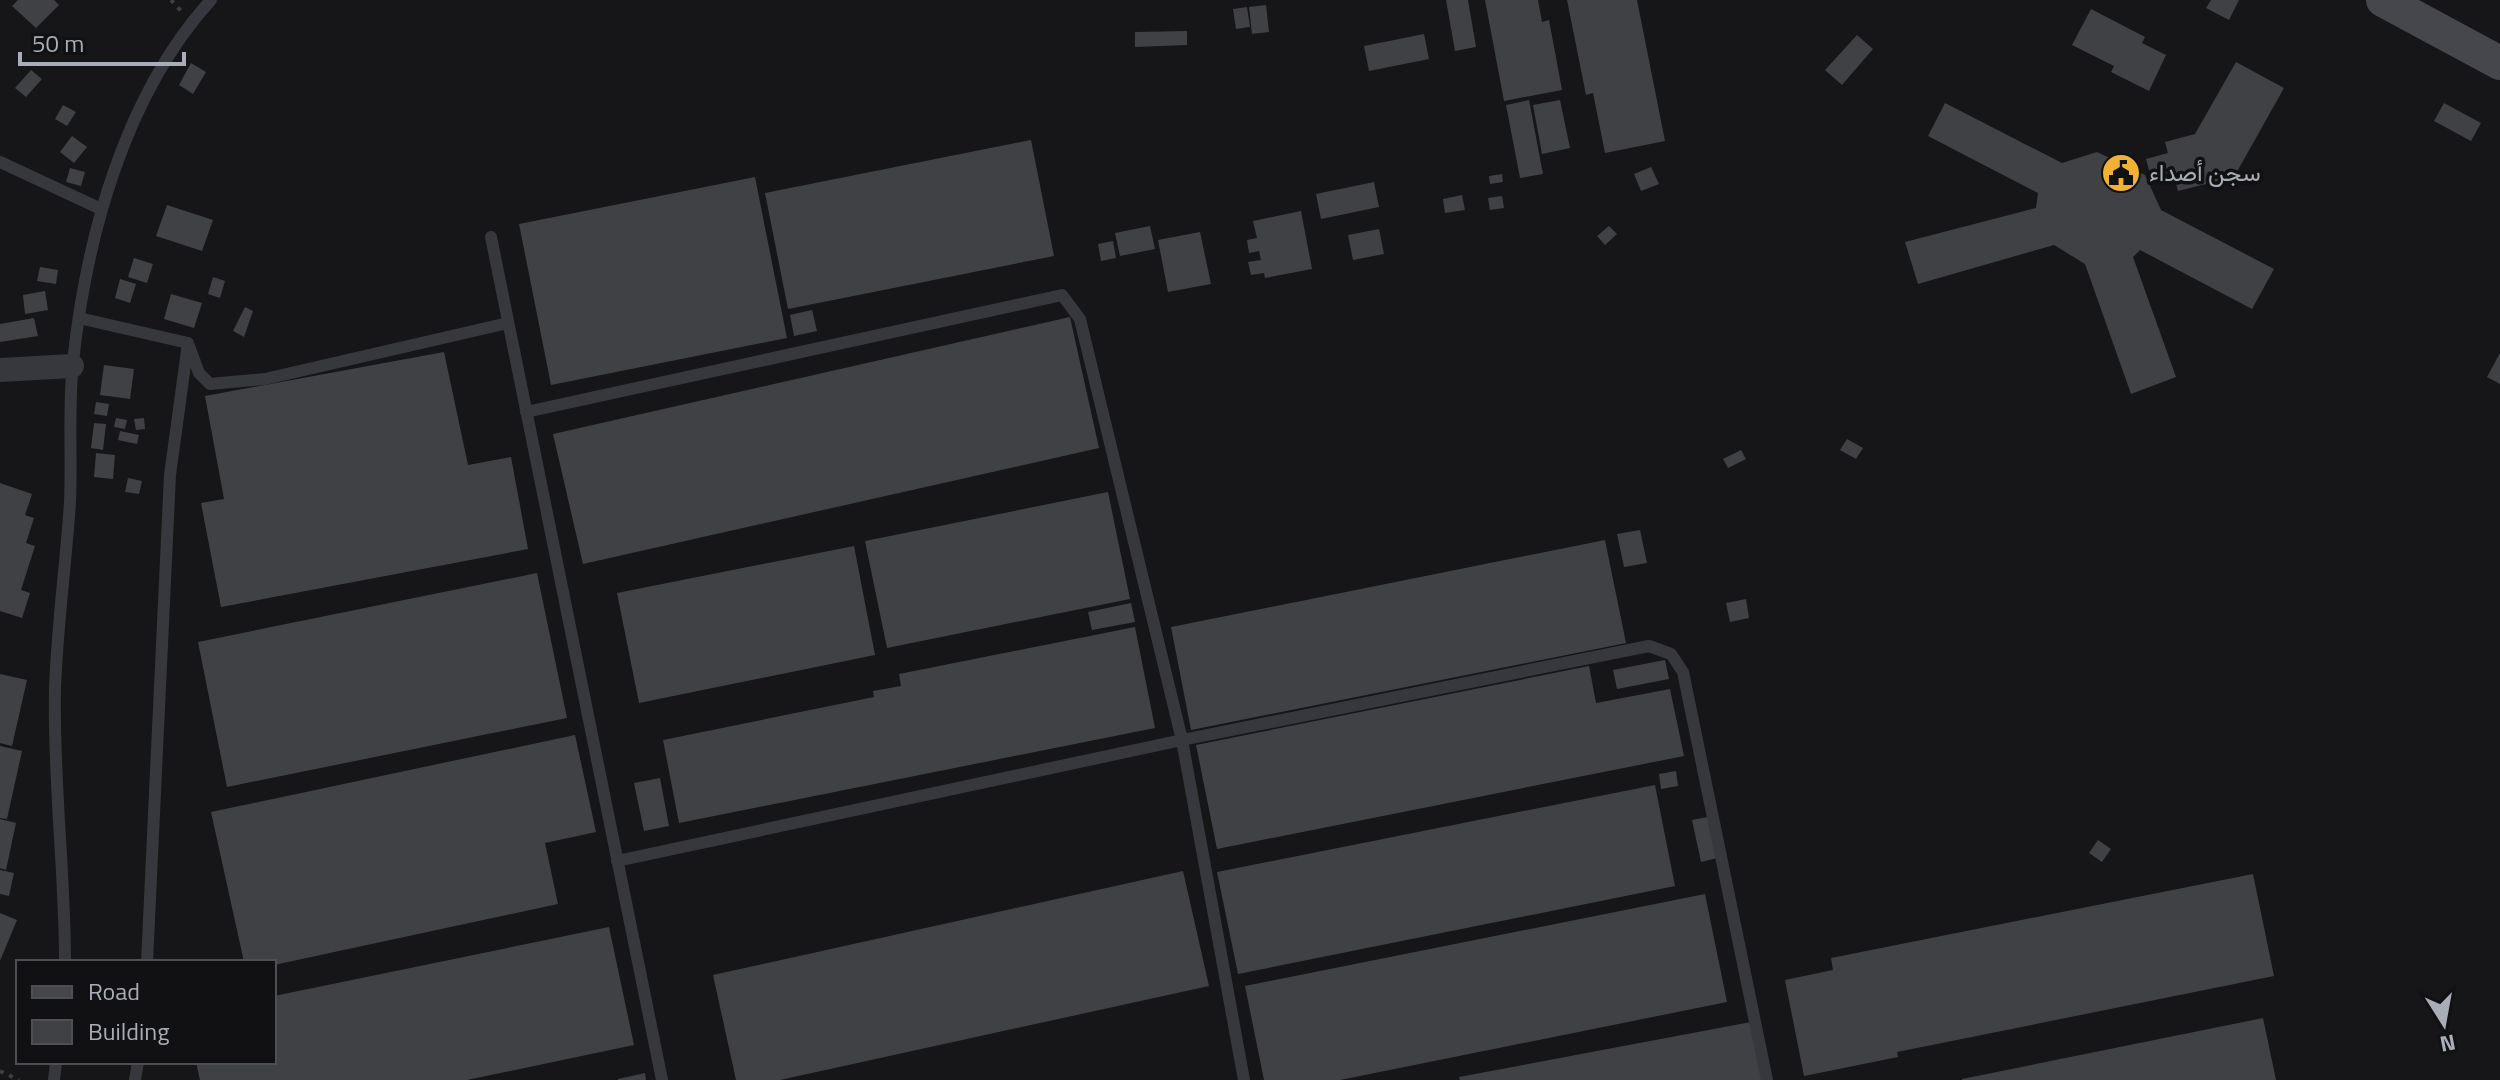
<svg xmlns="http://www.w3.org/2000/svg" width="2500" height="1080" viewBox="0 0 2500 1080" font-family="'Titillium Web',Vazirmatn,sans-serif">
  <rect width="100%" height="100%" fill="#161618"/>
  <!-- building -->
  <path fill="#404145" d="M 18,0 L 54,0 L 59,5 L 36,28 L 12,6 Z
    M 1446,0 L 1468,0 L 1476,47 L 1455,51 Z
    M 1485,0 L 1538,0 L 1542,22 L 1549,20 L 1562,90 L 1504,101 Z
    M 1567,0 L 1637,0 L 1665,141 L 1605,153 L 1593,93 L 1586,95 Z
    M 2211,0 L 2239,0 L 2229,20 L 2206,8 Z
    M 1266,5 L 1269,32 L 1252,34 L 1249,7 Z
    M 1247,7 L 1250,27 L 1236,29 L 1233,9 Z
    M 2091,9 L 2145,37 L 2142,43 L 2166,55 L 2149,91 L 2111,72 L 2114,66 L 2072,45 Z
    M 1187,31 L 1187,45 L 1135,47 L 1135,32 Z
    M 1424,34 L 1429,59 L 1369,71 L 1364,46 Z
    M 1857,35 L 1873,49 L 1842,85 L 1825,70 Z
    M 2236,62 L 2284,88 L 2234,177 L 2178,191 L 2173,172 L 2151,177 L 2146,159 L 2168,153 L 2165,142 L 2195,134 Z
    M 191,63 L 206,72 L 193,94 L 179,85 Z
    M 31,70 L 42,79 L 26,97 L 15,88 Z
    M 1529,100 L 1543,174 L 1520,178 L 1506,105 Z
    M 1560,100 L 1570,148 L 1542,154 L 1533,105 Z
    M 1945,103 L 2062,163 L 2097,152 L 2145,175 L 2161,210 L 2274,269 L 2252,309 L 2140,250 L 2133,257 L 2176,377 L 2131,394 L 2085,264 L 2054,245 L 1918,284 L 1905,242 L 2036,208 L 2038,193 L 1928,136 Z
    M 2444,103 L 2481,123 L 2471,141 L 2434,121 Z
    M 63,105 L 76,112 L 67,126 L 55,119 Z
    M 72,136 L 87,147 L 74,163 L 60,152 Z
    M 1031,140 L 1054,256 L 788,309 L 765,193 Z
    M 1651,167 L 1659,184 L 1641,191 L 1634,174 Z
    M 70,168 L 85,172 L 81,186 L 66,182 Z
    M 1502,174 L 1503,182 L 1490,184 L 1489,176 Z
    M 755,177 L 787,338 L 551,385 L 519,224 Z
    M 1374,182 L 1379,207 L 1321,219 L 1316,194 Z
    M 1462,195 L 1465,210 L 1445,213 L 1443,199 Z
    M 1502,196 L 1504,208 L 1490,210 L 1488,198 Z
    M 167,205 L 213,220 L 202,251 L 156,236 Z
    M 1301,211 L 1312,269 L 1265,278 L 1264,273 L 1251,275 L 1248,262 L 1261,260 L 1259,251 L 1249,253 L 1247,240 L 1257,238 L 1253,221 Z
    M 1150,226 L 1155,249 L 1120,256 L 1115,233 Z
    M 1609,226 L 1617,234 L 1605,245 L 1597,236 Z
    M 1379,229 L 1384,254 L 1353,260 L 1348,235 Z
    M 1200,232 L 1211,284 L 1168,292 L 1158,240 Z
    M 1113,241 L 1116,258 L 1101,261 L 1098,244 Z
    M 134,258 L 153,264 L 147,283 L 128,277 Z
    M 40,267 L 58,270 L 56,284 L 37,281 Z
    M 213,277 L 225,281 L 220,298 L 208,294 Z
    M 120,279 L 136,284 L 130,303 L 115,298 Z
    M 45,291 L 48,310 L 25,314 L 23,295 Z
    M 171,294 L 202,303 L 194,328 L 164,319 Z
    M 245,307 L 253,311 L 244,337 L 233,331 Z
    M 812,310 L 817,331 L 794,336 L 790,315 Z
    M 1070,317 L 1099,448 L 583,564 L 553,434 Z
    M 34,318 L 38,336 L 0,342 L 0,324 Z
    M 444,352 L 468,465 L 511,457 L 528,549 L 221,607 L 201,503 L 224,499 L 205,396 Z
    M 2500,353 L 2500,384 L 2487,377 Z
    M 104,365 L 134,369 L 130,399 L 100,395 Z
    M 96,402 L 109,404 L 107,416 L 94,414 Z
    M 116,418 L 127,420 L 125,429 L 114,427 Z
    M 144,418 L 145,429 L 136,430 L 134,419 Z
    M 94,423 L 106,424 L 103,450 L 91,448 Z
    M 120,431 L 139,435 L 137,444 L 118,440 Z
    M 1847,439 L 1863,448 L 1856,459 L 1840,450 Z
    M 1741,450 L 1746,459 L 1728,468 L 1723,459 Z
    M 96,453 L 115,455 L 113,479 L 94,477 Z
    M 128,478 L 142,481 L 139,494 L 125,492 Z
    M 0,483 L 32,494 L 25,515 L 34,518 L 26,543 L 35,546 L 21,590 L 30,593 L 22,618 L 0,611 Z
    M 1108,492 L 1130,599 L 887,648 L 865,541 Z
    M 1640,530 L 1647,563 L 1624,567 L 1617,534 Z
    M 1605,540 L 1626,643 L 1191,730 L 1171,627 Z
    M 854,546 L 875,655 L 639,703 L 617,593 Z
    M 537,573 L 567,718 L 227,787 L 198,642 Z
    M 1746,599 L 1749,618 L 1730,622 L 1726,603 Z
    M 1131,603 L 1135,622 L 1092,630 L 1088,612 Z
    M 1135,627 L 1155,728 L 679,823 L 663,740 L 874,697 L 873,691 L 901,686 L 899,674 Z
    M 1665,660 L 1669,679 L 1617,689 L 1613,670 Z
    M 1589,666 L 1596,703 L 1670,689 L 1684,756 L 1217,849 L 1196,745 Z
    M 0,674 L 27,680 L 12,746 L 0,743 Z
    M 575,735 L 596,832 L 545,843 L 558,904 L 274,965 L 274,962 L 244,962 L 211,812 Z
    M 0,746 L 22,751 L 7,819 L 0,818 Z
    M 1676,771 L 1678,786 L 1661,789 L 1659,774 Z
    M 660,778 L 669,826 L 644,831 L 634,783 Z
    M 1655,785 L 1675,886 L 1238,974 L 1217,872 Z
    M 1708,817 L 1717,858 L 1701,862 L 1692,820 Z
    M 0,819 L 16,823 L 6,870 L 0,868 Z
    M 2098,840 L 2111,849 L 2102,862 L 2089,853 Z
    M 0,870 L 14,873 L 9,896 L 0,894 Z
    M 1183,871 L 1209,986 L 780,1080 L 736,1080 L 713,975 Z
    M 2253,874 L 2274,976 L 1897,1052 L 1898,1057 L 1804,1076 L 1785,980 L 1833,970 L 1831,958 Z
    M 1705,894 L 1727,1002 L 1340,1080 L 1264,1080 L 1245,986 Z
    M 0,913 L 17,920 L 0,961 Z
    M 609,927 L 634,1045 L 467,1080 L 200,1080 L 196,1062 L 274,1062 L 274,996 Z
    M 2263,1018 L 2276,1080 L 1962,1080 L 1962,1079 Z
    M 1751,1022 L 1762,1080 L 1460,1080 L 1459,1077 Z
    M 645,1073 L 646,1080 L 618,1080 L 618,1079 Z"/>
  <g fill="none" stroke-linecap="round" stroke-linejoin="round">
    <!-- path -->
    <path stroke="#3d3f44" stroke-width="4" stroke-dasharray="4 6" stroke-linecap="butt" d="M 171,0 L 183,13
      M 0,1071 L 19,1080"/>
    <!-- lane -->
    <path stroke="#37383d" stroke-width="12" d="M 0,162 L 101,209
      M 491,237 L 662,1080
      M 79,318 L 188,343 L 170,475 L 147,962
      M 189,346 L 199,373 L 210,384 L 265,379 L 508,323
      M 526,412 L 1062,295 L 1080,319 L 1182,740 L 1244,1080
      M 617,861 L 1182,740 L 1649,646 L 1671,654 L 1683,672 L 1767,1080
      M 65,962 C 65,871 53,781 55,689 C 57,627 66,564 70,502 C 72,456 68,408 73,362 C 86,238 125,94 211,0
      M 54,1080 L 56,1062
      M 135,1080 L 138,1062"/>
    <!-- street -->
    <path stroke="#37383d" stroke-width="24" d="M 0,370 L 72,366"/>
    <!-- secondary -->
    <path stroke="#45474d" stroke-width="34" d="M 2383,0 L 2500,63"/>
  </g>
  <!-- icons -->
  <defs>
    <symbol id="civic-disc" viewBox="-11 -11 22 22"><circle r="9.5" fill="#f2b134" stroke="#111113"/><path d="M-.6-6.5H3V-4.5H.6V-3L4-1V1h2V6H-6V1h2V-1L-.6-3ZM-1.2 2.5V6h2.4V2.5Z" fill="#111"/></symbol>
  </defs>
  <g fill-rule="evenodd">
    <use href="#civic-disc" x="2099" y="151" width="44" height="44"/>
  </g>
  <g text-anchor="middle" stroke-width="7" stroke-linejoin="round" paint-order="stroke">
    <!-- poi labels -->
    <g font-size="24" fill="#a8adb8" stroke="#111113" text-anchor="start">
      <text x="2149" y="181">سجن أصداء</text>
    </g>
  </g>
  <!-- legend -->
  <rect x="16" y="960" width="260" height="104" fill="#111113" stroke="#4d4f55" stroke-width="2"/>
  <rect x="32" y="986" width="40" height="12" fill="#45474d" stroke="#4d4f55" stroke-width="2"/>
  <text x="88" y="1000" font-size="24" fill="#a8adb8">Road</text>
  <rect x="32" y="1020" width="40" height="24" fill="#404145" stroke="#4d4f55" stroke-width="2"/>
  <text x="88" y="1040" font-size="24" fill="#a8adb8">Building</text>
  <!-- north arrow -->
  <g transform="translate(2444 1024) rotate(169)" stroke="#111113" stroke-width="6" paint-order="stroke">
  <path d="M0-6L14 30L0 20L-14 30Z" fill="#a8adb8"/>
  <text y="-12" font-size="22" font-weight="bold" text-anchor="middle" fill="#a8adb8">N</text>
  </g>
  <!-- scale -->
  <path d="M20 52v12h164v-12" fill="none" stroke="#a8adb8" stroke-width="4"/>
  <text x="32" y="52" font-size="24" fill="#a8adb8" stroke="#111113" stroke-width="6" paint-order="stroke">50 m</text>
</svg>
